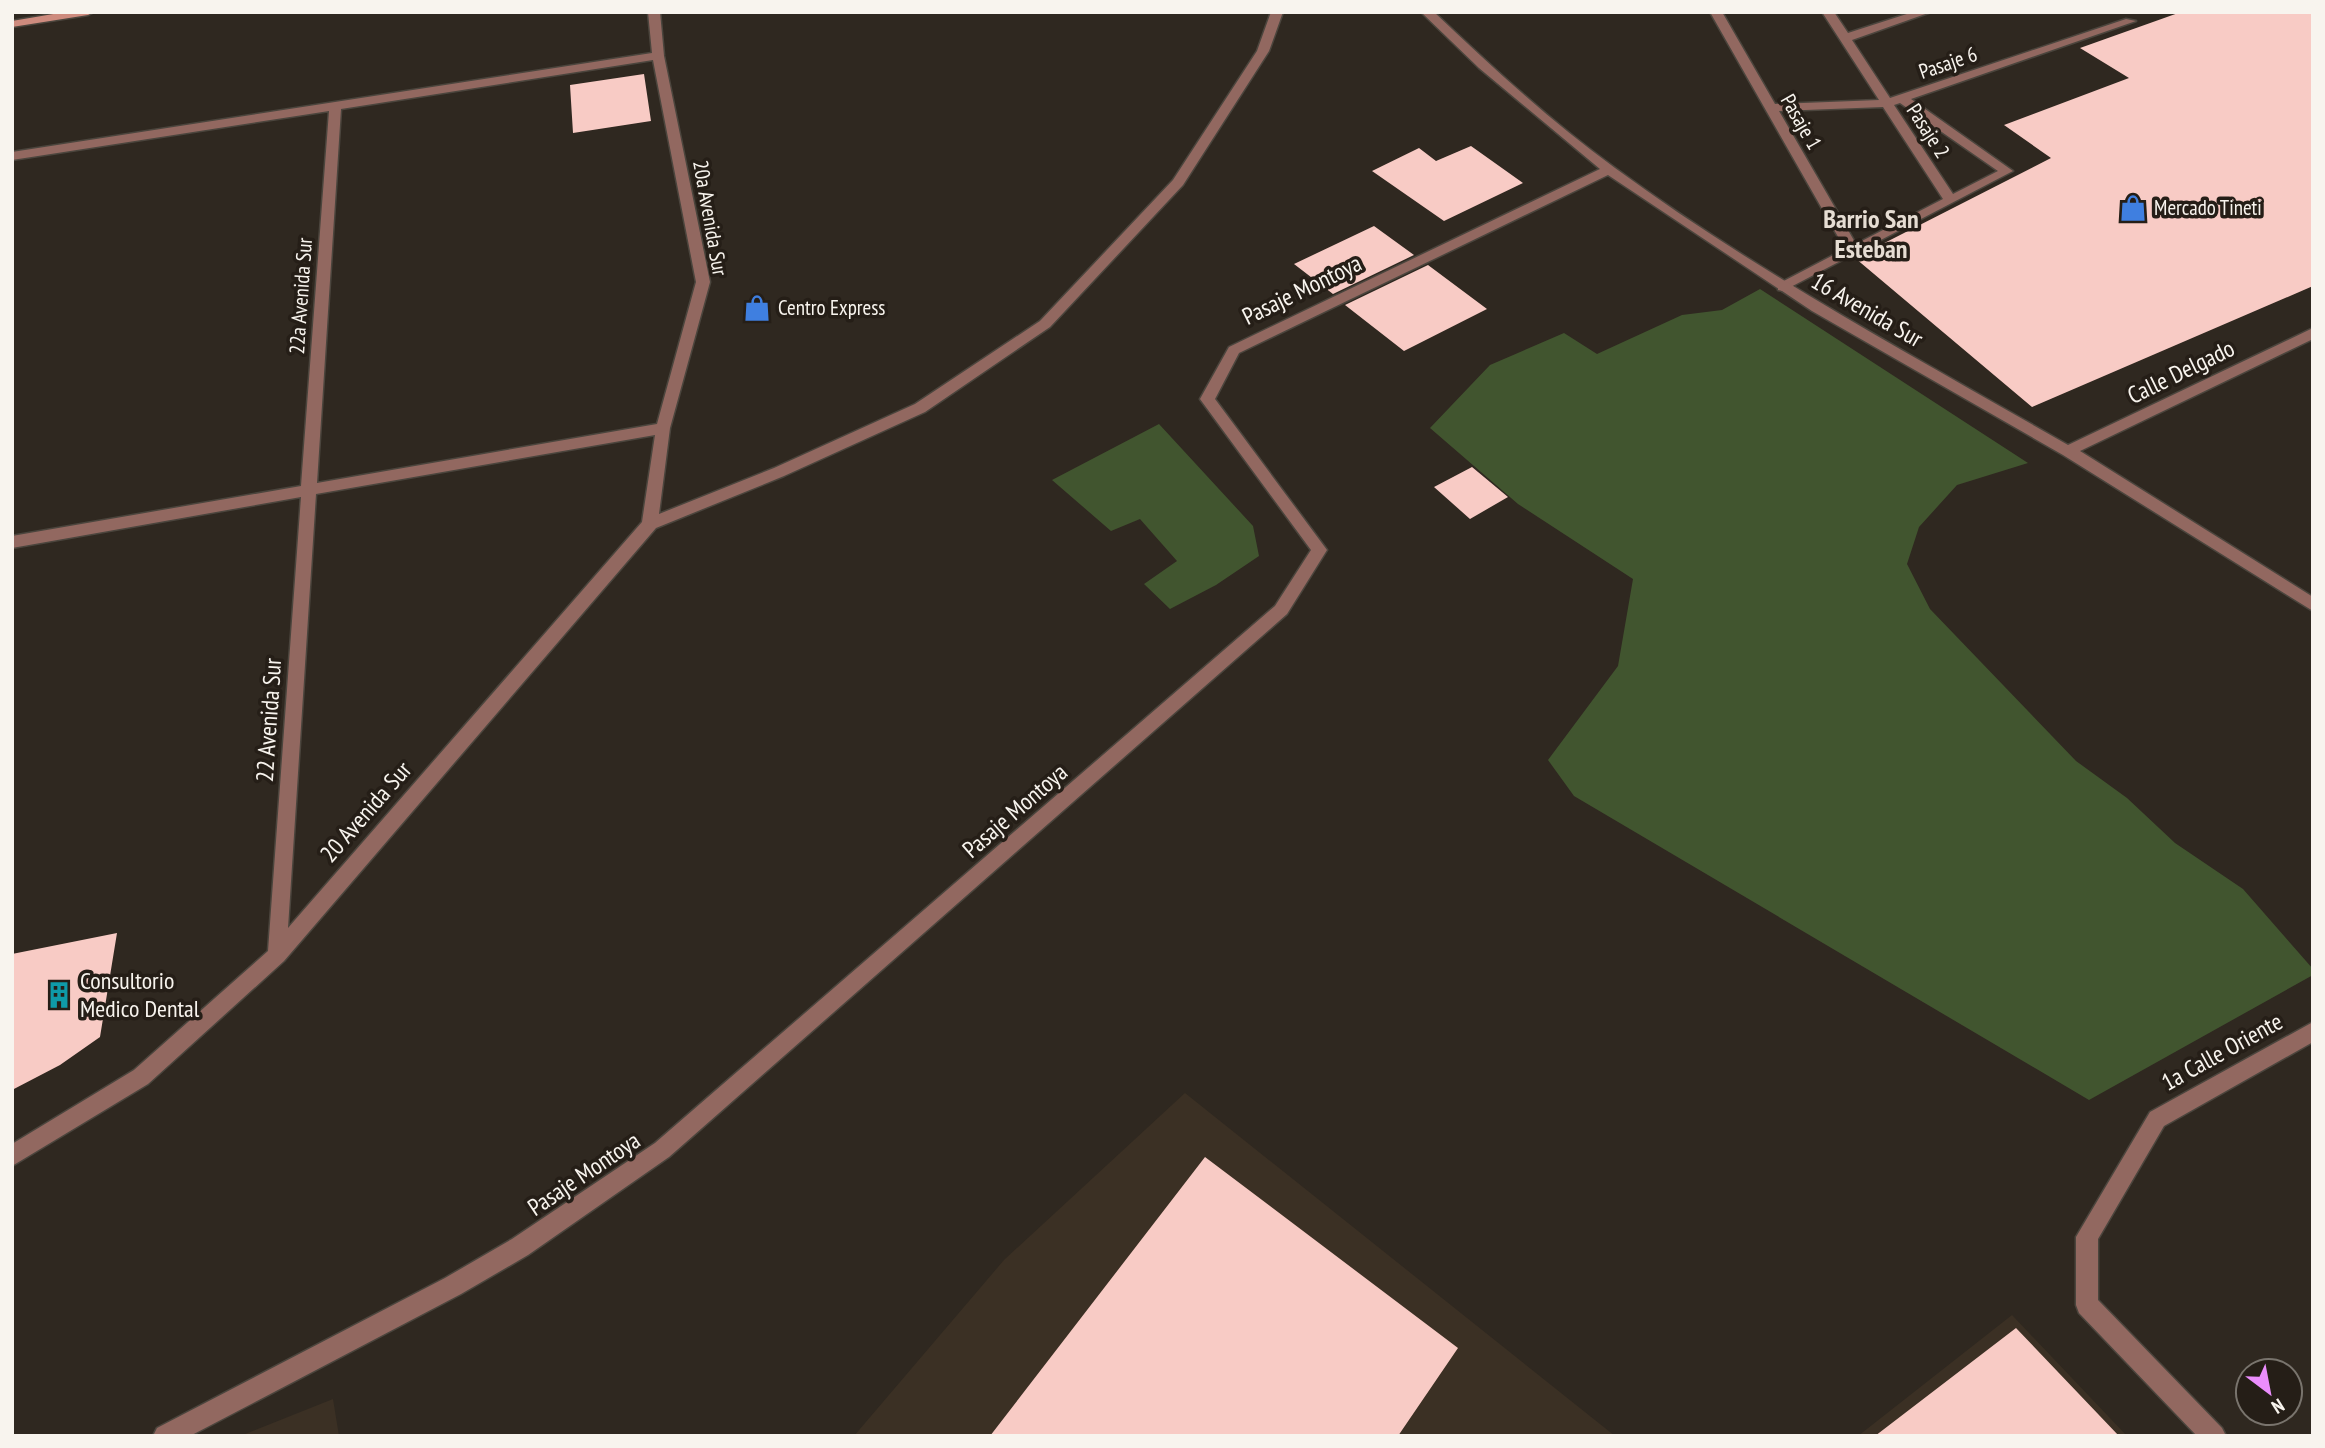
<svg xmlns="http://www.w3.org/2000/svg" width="2325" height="1448" viewBox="0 0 2325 1448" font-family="'PT Sans Narrow',sans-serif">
  <rect width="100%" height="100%" fill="#2f2820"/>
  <!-- built -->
  <path fill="#3b3024" d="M 1185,1093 L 1615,1436 L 854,1436 L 1004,1260 Z
    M 2012,1315 L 2127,1436 L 1858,1436 Z
    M 333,1399 L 339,1436 L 240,1436 Z"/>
  <!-- forest -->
  <path fill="#41552f" d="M 1760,289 L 2028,463 L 1957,485 L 1919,527 L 1907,564 L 1930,609 L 2076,761 L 2127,798 L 2175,843 L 2243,889 L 2313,969 L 2313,975 L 2089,1100 L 1574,796 L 1548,760 L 1618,666 L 1633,579 L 1518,504 L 1430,428 L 1490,365 L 1564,333 L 1597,354 L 1682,315 L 1722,310 Z
    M 1159,424 L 1253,526 L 1259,556 L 1216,585 L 1170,609 L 1144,584 L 1177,561 L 1140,519 L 1111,531 L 1052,480 Z"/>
  <!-- building -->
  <path fill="#f8cbc5" d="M 2181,12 L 2313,12 L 2313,286 L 2032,407 L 1855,258 L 2051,158 L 2004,125 L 2129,78 L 2080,48 Z
    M 644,74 L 651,121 L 573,133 L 570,85 Z
    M 1471,146 L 1523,183 L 1444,221 L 1372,171 L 1419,148 L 1436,161 Z
    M 1374,226 L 1414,255 L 1333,294 L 1294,264 Z
    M 1428,265 L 1487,309 L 1404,351 L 1345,305 Z
    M 1472,467 L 1508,497 L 1470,519 L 1434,487 Z
    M 117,933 L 100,1037 L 60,1065 L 12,1090 L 12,954 Z
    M 1205,1157 L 1458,1348 L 1398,1436 L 990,1436 Z
    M 2016,1328 L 2119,1436 L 1875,1436 Z"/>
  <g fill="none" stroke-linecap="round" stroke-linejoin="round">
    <defs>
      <path id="lane" d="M 1710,12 L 1722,12 L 1775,104 L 1879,100 L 1822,12 L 1834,12 L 1848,33 L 1913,12 L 1931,12 L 1852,40 L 1890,98 L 2126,19 L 2136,21 L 1911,99 L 2013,171 L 1783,291 L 1778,290 L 1778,284 L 1845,249 ZM 1900,103 L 1998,171 L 1953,194 L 1894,105 ZM 1883,107 L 1943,199 L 1856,244 L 1779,111 Z"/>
      <path id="street" d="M 648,12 L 660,12 L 664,56 L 710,282 L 670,428 L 659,514 L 774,468 L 915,404 L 1040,321 L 1173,180 L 1257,51 L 1271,12 L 1283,12 L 1269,51 L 1183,185 L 1050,327 L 925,412 L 784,476 L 656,528 L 284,961 L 148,1084 L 12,1166 L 12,1144 L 134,1070 L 268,951 L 301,497 L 12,548 L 12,536 L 301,486 L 329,111 L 12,160 L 12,152 L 652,53 ZM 653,60 L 696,282 L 657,424 L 317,483 L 341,109 ZM 655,435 L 642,522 L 288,928 L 316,494 Z
        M 1421,12 L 1434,12 C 1491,66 1551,122 1615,168 C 1758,273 1915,357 2068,445 L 2313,328 L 2313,339 L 2080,451 L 2313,597 L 2313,611 L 2063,455 L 1812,311 L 1608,175 L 1239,353 L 1215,399 L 1327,550 L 1287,614 L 669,1157 L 528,1255 L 461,1294 L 190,1436 L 153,1436 L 157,1428 L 445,1278 L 512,1239 L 655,1143 L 1275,606 L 1311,550 L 1200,399 L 1229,347 L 1600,169 L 1479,68 Z
        M 2313,1022 L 2313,1042 L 2164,1126 L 2098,1239 L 2098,1300 L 2222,1428 L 2226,1436 L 2197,1436 L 2079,1313 L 2076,1305 L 2076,1237 L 2150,1112 Z"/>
      <path id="secondary" d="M 65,12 L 94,12 L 88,15 L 12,27 L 12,21 Z"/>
    </defs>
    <!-- lane casing -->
    <use href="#lane" stroke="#4b453d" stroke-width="3"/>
    <!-- street casing -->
    <use href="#street" stroke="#4b453d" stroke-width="3"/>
    <!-- secondary casing -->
    <use href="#secondary" stroke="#4b453d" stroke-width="3"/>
    <!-- lane -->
    <use href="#lane" fill="#926860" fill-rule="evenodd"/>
    <!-- street -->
    <use href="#street" fill="#926860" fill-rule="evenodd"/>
    <!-- secondary -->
    <use href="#secondary" fill="#ce8b7e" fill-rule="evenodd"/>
  </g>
  <!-- icons -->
  <defs>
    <symbol id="shop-bare" viewBox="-9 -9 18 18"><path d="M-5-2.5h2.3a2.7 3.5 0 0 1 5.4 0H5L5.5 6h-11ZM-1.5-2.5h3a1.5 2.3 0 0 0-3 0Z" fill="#3f7fe0" stroke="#251e17" stroke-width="2.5" paint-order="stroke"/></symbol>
    <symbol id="building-bare" viewBox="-9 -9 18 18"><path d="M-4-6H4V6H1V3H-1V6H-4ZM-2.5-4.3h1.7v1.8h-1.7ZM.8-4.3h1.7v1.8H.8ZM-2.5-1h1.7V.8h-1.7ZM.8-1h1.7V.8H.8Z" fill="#0f9aa8" stroke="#251e17" stroke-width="2.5" paint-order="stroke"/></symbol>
  </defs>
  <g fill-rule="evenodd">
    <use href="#shop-bare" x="2114" y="189" width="38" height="38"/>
    <use href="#shop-bare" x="738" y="289" width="38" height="38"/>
    <use href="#building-bare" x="40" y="976" width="38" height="38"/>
  </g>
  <g text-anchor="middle" stroke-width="7" stroke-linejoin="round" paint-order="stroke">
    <!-- far-street labels -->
    <g font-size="21" fill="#f8f4ee" stroke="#251e17">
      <text transform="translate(1948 63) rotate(-19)" y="7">Pasaje 6</text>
      <text transform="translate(1801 122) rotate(60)" y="7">Pasaje 1</text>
      <text transform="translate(1928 131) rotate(57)" y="7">Pasaje 2</text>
      <text transform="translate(710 218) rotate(80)" y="7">20a Avenida Sur</text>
      <text transform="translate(301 296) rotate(-86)" y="7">22a Avenida Sur</text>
    </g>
    <!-- far-poi labels -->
    <g font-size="21" fill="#f8f4ee" stroke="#251e17" text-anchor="start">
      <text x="2154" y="215">Mercado Tineti</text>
      <text x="778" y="315">Centro Express</text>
    </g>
    <!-- street labels -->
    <g font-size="24" fill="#f8f4ee" stroke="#251e17">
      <text transform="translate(1302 290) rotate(-26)" y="8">Pasaje Montoya</text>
      <text transform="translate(1867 310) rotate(30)" y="8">16 Avenida Sur</text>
      <text transform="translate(2181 372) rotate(-26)" y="8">Calle Delgado</text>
      <text transform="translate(269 720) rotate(-86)" y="8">22 Avenida Sur</text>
      <text transform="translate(1015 811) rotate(-41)" y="8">Pasaje Montoya</text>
      <text transform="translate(366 812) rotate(-49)" y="8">20 Avenida Sur</text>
      <text transform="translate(2222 1052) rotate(-29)" y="8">1a Calle Oriente</text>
      <text transform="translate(584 1174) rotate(-34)" y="8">Pasaje Montoya</text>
    </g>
    <!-- poi labels -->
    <g font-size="24" fill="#f8f4ee" stroke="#251e17" text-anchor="start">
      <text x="80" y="989">Consultorio<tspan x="80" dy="28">Medico Dental</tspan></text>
    </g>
    <!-- far-district labels -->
    <g font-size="26" font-weight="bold" fill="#e6ddd3" stroke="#251e17">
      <text x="1871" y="228">Barrio San<tspan x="1871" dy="30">Esteban</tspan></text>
    </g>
  </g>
  <!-- border -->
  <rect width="2325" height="1448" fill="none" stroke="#f8f4ee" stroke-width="28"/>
  <!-- north arrow -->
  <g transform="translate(2269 1392) rotate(148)"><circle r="33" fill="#251e17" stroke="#79746d" stroke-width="2"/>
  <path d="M0-5L12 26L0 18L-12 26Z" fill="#eb8dfc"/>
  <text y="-10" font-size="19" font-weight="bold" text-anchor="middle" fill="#f8f4ee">N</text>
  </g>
</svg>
